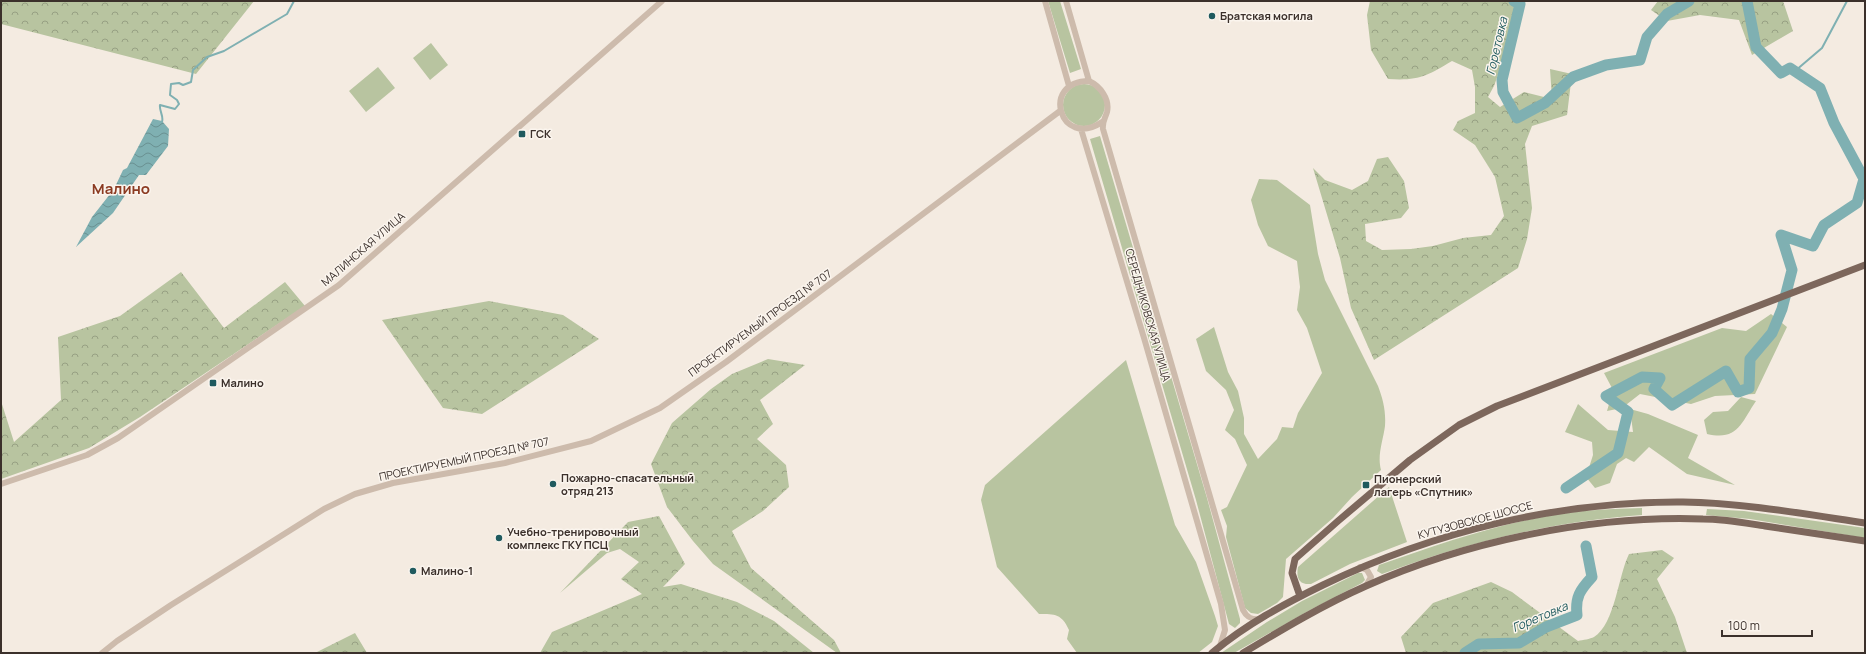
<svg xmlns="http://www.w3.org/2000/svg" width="1866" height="654" viewBox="0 0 1866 654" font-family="Manrope,sans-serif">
  <defs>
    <pattern id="forest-crowns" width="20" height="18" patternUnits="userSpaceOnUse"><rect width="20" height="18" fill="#b8c4a0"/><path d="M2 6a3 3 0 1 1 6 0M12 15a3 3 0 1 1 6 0" fill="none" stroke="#97a083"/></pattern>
    <pattern id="water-waves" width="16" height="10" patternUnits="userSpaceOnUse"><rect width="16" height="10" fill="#7fb0b2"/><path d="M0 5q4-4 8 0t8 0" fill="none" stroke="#699091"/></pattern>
  </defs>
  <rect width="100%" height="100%" fill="#f4ebe1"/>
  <!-- green -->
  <path fill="#b8c4a0" d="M 1048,1 L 1060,1 L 1081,69 L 1070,73 Z
    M 431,43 L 448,65 L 430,80 L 413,58 Z
    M 378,67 L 395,88 L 366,112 L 349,91 Z
    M1063 105a21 21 0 1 1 42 0a21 21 0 1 1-42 0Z
    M 1100,136 L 1207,498 L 1240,619 L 1240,623 L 1235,628 L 1229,624 L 1196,500 L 1090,139 Z
    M 1259,179 L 1277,180 L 1310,205 L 1318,254 L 1325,280 L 1378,386 C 1383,399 1386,411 1385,426 C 1383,441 1377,455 1381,470 L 1352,497 L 1333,518 L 1286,559 L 1283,597 L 1277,603 L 1258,614 L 1251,613 L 1245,608 L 1226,537 L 1227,526 L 1221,510 L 1227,507 L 1247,465 L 1235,439 L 1225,430 L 1234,410 L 1226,390 L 1206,371 L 1196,339 L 1214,327 L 1228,372 L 1238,391 L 1244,418 L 1244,434 L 1258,459 L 1277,439 L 1282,427 L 1293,428 L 1298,413 L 1322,373 L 1307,328 L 1297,310 L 1300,287 L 1297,261 L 1268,246 L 1258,225 L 1251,200 Z
    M 1771,314 L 1787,327 L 1755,394 L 1715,396 L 1691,404 L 1640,394 L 1622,408 L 1607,411 L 1613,390 L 1604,373 L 1722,328 L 1746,331 Z
    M 1126,360 L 1175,525 L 1196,562 L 1215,616 L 1218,626 L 1212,642 L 1198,653 L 1077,653 L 1067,639 L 1069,630 C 1062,614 1055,614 1039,614 L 997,567 L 981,500 L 985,485 Z
    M 1741,397 L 1756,401 C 1741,423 1738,441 1707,434 L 1704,420 L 1713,412 L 1728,411 Z
    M 1578,404 L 1608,430 L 1633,432 L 1630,409 L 1648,414 L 1698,435 L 1688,458 L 1735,485 L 1687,474 L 1649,447 L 1634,462 L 1626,458 L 1617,464 L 1610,483 L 1595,488 L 1586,477 L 1593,455 L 1592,442 L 1565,432 Z
    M 1389,487 L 1407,542 L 1350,564 L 1311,584 C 1299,585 1296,578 1298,567 Z
    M 1642,508 L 1642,515 C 1550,522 1468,542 1382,574 L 1377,571 L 1379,565 C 1436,545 1494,525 1553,515 C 1582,510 1612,509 1642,508 Z
    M 1707,509 L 1744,511 L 1865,528 L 1865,538 L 1750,519 L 1706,515 Z
    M 1358,573 L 1362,573 L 1365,580 L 1362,583 L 1310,610 L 1234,653 L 1221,653 L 1267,622 L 1302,601 Z"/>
  <!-- forest -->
  <path fill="url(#forest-crowns)" d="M 1,1 L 254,1 L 196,74 L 1,24 Z
    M 1370,1 L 1524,1 L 1494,86 L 1488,97 L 1500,107 L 1524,92 L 1552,99 L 1550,69 L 1572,74 L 1567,115 L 1532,126 L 1525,144 L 1532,208 L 1527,239 L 1518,268 L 1374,360 L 1351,308 L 1340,258 L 1313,168 L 1325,180 L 1352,190 L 1368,181 L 1377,159 L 1388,157 L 1404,181 L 1409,208 L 1401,218 L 1365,224 L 1366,241 L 1382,250 L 1411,249 L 1433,246 L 1463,238 L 1491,235 L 1504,216 L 1495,177 L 1475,145 L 1453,130 L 1458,121 L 1475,113 L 1475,87 L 1472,70 L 1452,61 C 1427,76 1419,81 1388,79 L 1371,50 L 1367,15 Z
    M 1658,1 L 1783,1 L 1793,31 L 1752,55 L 1739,20 L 1700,15 L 1667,21 L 1651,10 Z
    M 181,272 L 224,328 L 285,282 L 305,306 L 140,417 L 89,448 L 1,479 L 1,401 L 14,442 L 61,400 L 58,337 L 120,316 Z
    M 489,301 L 563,315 L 599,339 L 482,414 L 443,408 L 382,320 Z
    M 768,359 L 805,365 L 760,400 L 773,424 L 757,439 L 786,465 L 789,487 L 763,511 L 732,531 L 751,568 L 834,640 L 841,653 L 837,653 L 713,564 L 693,541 L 667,507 L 651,464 L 672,423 L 711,389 L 732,374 Z
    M 659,516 L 685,564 L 663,587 L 681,584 L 737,602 L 774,621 L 814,653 L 540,653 L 552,632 L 642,594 L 621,579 L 639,562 L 620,549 L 607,553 L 560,593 L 628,522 Z
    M 1662,550 L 1674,558 L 1657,579 L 1675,617 L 1687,653 L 1406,653 L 1401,637 L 1433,603 L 1491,582 L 1512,592 L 1578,641 C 1583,640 1590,639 1594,637 C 1615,624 1618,576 1629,554 Z
    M 355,633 L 367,653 L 315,653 Z"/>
  <!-- water -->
  <path fill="url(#water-waves)" d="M 153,119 L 162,121 L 169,129 L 168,146 L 146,175 L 139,175 L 113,213 L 76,247 L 92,217 L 114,189 L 123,170 L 127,168 Z"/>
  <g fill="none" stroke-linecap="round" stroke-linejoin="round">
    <!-- stream -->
    <path stroke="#7fb0b2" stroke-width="2" d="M 1795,71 L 1822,48 L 1847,1
      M 162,122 C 164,116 159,111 160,105 L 175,109 L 179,104 L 177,100 L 170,95 L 171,84 L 179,83 L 183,85 L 191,82 L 193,70 L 207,57 L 224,51 L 287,14 L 294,1"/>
    <!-- river -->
    <path stroke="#7fb0b2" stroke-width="11" d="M 1514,1 L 1520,4 L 1502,80 L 1503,92 L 1517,118 L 1545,103 L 1573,77 L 1606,65 L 1640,60 L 1647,37 L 1667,14 L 1689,1
      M 1566,488 L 1618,453 L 1628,412 L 1606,396 L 1642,377 L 1660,378 L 1654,389 L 1672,405 L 1726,371 L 1738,392 L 1749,388 L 1750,359 L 1772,333 L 1782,309 L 1792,270 L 1781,235 L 1813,246 L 1824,225 L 1857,203 L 1864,179 L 1834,123 L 1820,88 L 1790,68 L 1781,73 L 1756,47 L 1747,1
      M 1465,653 L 1479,644 L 1519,643 L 1546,627 L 1577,615 C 1575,597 1580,590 1592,577 L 1586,546"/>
    <!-- minor -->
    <path stroke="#cdbbac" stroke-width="6" d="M 1045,1 L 1069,86
      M 1066,1 L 1089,81 C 1100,86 1110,99 1107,112 C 1105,119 1102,122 1103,129 L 1243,610 C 1247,618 1252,620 1260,619
      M 1089,81 C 1040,81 1060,150 1102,122
      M 1081,129 L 1144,338 L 1221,604 L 1225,630 L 1220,646
      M 1,484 L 87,455 L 118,438 L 339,285 L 662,1
      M 1360,567 L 1367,570 L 1371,577 L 1366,586
      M 102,653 L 117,641 L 171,605 L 324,509 L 355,494 L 393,483 L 505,463 L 591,441 L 660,408 L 726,362 L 1060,111"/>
    <!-- major -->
    <path stroke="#7d675c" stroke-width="7" d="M 1300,596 L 1292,573 L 1295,559 L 1338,521 L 1410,460 L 1459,425 L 1497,406 L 1865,265
      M 1212,653 C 1245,625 1284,604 1323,585 C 1435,531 1560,501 1683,502 C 1744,503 1805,514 1865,523
      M 1243,653 C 1283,629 1323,605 1366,586 C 1467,541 1593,515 1703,519 C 1724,519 1745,523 1765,526 C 1798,531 1832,536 1865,541"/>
  </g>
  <!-- markers -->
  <g fill="#1f5a5e" stroke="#fbf5ee" stroke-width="1.5">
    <circle cx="1212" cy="16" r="4"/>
    <rect x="518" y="130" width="8" height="8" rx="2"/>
    <rect x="209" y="379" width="8" height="8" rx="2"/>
    <circle cx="553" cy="484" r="4"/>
    <rect x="1362" y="481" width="8" height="8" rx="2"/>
    <circle cx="499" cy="538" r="4"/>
    <circle cx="413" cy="571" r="4"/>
  </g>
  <g text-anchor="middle" stroke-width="3" stroke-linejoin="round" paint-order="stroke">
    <!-- poi labels -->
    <g font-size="11" font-weight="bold" fill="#3b302b" stroke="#fbf5ee" text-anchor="start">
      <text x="1220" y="20">Братская могила</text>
      <text x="530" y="138">ГСК</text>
      <text x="221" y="387">Малино</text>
      <text x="561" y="482">Пожарно-спасательный<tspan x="561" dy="13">отряд 213</tspan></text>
      <text x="1374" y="483">Пионерский<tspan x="1374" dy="13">лагерь «Спутник»</tspan></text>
      <text x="507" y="536">Учебно-тренировочный<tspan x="507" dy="13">комплекс ГКУ ПСЦ</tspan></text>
      <text x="421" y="575">Малино-1</text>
    </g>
    <!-- street labels -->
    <g font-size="11" fill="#3b302b" stroke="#fbf5ee">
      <text transform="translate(363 249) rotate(-41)" y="4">МАЛИНСКАЯ УЛИЦА</text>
      <text transform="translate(1148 315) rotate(74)" y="4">СЕРЕДНИКОВСКАЯ УЛИЦА</text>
      <text transform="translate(760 323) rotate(-36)" y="4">ПРОЕКТИРУЕМЫЙ ПРОЕЗД № 707</text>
      <text transform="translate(464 459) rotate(-12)" y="4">ПРОЕКТИРУЕМЫЙ ПРОЕЗД № 707</text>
      <text transform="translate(1475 520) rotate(-15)" y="4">КУТУЗОВСКОЕ ШОССЕ</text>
    </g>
    <!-- water labels -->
    <g font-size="12" font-style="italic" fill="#1f5a5e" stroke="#fbf5ee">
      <text transform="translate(1497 46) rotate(-77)" y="4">Горетовка</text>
      <text transform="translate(1540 617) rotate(-23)" y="4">Горетовка</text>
    </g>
    <!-- district labels -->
    <g font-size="15" font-weight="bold" fill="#8c3b22" stroke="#fbf5ee">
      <text x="121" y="194">Малино</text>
    </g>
  </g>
  <!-- border -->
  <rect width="1866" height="654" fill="none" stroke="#3b302b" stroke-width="4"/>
  <!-- scale -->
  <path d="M1722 630v6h90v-6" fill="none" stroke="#3b302b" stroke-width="2"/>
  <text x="1728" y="630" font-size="12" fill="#3b302b" stroke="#fbf5ee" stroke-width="3" paint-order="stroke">100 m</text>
</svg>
